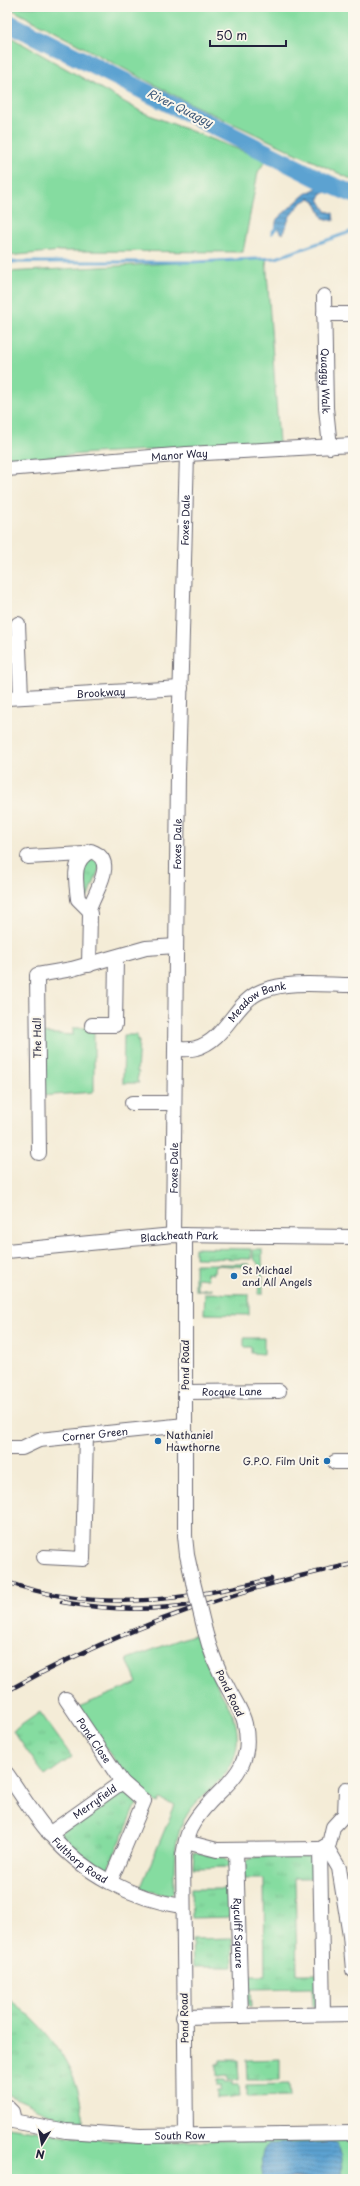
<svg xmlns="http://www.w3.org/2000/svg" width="360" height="2186" viewBox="0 0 360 2186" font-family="'Playpen Sans',sans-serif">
  <defs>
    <pattern id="grass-tufts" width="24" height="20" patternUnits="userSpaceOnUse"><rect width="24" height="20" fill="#85dca0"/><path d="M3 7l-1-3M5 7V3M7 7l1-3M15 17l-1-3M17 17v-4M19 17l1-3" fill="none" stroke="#73bc8b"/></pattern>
    <pattern id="water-rules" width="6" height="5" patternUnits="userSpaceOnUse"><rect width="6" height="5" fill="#5ca2d1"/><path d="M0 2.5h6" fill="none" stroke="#4c84ab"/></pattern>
  </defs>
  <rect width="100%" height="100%" fill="#fbf7ec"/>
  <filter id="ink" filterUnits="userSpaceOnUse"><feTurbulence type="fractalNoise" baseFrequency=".025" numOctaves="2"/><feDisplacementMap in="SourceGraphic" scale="8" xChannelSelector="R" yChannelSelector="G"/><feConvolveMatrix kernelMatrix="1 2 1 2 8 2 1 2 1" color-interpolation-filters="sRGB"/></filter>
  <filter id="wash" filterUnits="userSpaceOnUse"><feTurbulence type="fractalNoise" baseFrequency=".012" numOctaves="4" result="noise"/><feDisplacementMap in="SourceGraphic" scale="16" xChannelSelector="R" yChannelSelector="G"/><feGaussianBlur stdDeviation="0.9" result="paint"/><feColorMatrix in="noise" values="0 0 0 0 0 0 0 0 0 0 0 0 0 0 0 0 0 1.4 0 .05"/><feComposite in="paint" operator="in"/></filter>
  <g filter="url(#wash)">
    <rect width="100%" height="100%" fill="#f4ecd7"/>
    <!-- grass -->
    <path fill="url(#grass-tufts)" stroke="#547f6e" d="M 88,857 L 101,863 L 90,894 L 85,900 C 80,887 79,868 88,857 Z
      M 195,1248 L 251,1249 L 251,1259 L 195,1258 Z
      M 253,1249 L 262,1249 L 263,1294 L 258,1294 C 259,1281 265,1268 253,1258 Z
      M 195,1264 L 249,1264 L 249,1267 L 216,1265 L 214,1267 L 215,1272 L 212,1271 L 213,1274 L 207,1273 L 208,1279 L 197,1278 L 197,1290 L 212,1288 L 212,1290 L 195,1290 Z
      M 205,1293 L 249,1294 L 249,1315 L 204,1314 Z
      M 40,1712 L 72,1757 L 45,1776 L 13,1731 Z
      M 118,1792 L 126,1793 L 137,1804 L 107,1871 L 103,1872 L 80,1857 L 60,1835 L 61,1832 Z
      M 194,1852 L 225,1858 L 232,1864 L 233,1867 L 193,1868 Z
      M 307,1856 C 316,1861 315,1868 315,1878 L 295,1878 L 297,1974 L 318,1974 L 316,2006 L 313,2007 L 312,1988 L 250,1989 L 251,2008 L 248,2006 L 246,1976 L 265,1976 L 264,1879 L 244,1879 C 244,1874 242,1865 246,1861 C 254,1853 295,1856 307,1856 Z
      M 191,1889 L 231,1889 L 232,1917 L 192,1918 Z
      M 232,1938 L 233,1967 L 193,1967 L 192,1939 Z
      M 7,1998 C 43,2023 74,2061 81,2105 C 82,2111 85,2117 82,2123 L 66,2121 L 7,2094 Z
      M 280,2059 L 280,2080 L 247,2080 L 246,2060 Z
      M 220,2060 L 238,2060 L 239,2081 L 228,2079 L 228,2075 L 217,2076 L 217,2064 L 220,2064 Z
      M 217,2080 L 225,2080 L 225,2082 L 232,2082 L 232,2085 L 239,2085 L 240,2097 L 217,2098 L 217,2091 L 221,2091 L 221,2086 L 217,2086 Z
      M 289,2084 L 290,2096 L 247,2097 L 247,2085 Z"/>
    <!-- green -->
    <path fill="#85dca0" stroke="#547f6e" d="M 7,7 L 353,7 L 353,180 L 189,103 Z
      M 7,35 L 142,112 L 266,160 L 258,172 L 243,252 L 61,251 L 7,256 Z
      M 266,258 L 279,443 L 94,453 L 7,461 L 7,272 Z
      M 73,1028 L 88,1028 L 94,1031 L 94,1092 L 40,1096 L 39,1033 L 73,1035 Z
      M 124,1035 L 137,1035 L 137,1041 L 139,1041 L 137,1072 L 139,1072 L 137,1080 L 139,1083 L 123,1083 Z
      M 244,1338 L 264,1338 L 264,1354 L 251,1353 L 251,1347 L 244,1347 Z
      M 196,1634 C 203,1654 211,1674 221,1693 C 228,1705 236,1717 237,1732 C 241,1779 201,1787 184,1820 C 173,1842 174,1868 174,1892 L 170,1896 L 140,1889 L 175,1805 L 160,1799 L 158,1803 L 137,1791 L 76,1708 L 137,1683 L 127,1659 Z
      M 7,2127 L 89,2139 L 147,2142 L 353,2138 L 353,2179 L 7,2179 Z"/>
    <!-- water -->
    <path fill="url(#water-rules)" stroke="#3f6286" d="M 319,179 L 333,186 L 328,192 L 321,194 L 319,199 L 326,211 L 333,213 L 334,221 L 323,218 L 315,201 L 310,198 L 301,203 L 290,216 L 283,234 C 277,229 274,227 277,219 L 305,194 L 319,187 Z
      M 333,2142 L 336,2143 L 339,2147 L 342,2158 L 341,2179 L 263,2179 C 262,2167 258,2152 269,2144 Z"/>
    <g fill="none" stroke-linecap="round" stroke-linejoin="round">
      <!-- stream -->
      <path stroke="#5ca2d1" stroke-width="3" d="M 272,233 L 278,225
        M 7,262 L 195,262 L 276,258 L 353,231"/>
      <!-- river -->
      <path stroke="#5ca2d1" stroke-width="18" d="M 7,22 L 329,184 L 353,194"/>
    </g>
  </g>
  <g filter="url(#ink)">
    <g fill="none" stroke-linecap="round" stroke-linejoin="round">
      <defs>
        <g id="minor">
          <path id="s1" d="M 324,296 L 326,408 L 330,447"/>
          <path d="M 324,314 L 353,314"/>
          <path id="s2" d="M 7,469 L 187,454 L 353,445"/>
          <path d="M 18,624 L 21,697"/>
          <path id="s3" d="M 7,698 L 181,688"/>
          <path d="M 28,857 L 84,854"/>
          <path d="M 89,965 L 90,914 L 89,910 L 78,899 C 76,881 71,860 91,851 C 119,861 95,890 89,910"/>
          <path d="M 92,1025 L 115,1025 L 116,957"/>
          <path id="s4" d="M 175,1049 C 181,1049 190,1050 196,1048 C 227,1039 234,1002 262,991 C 289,980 324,985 353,985"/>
          <path d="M 132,1103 L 174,1103"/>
          <path d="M 39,1153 L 37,975 L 72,969 L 146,948 L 176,946"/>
          <path id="s5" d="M 173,1235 L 178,774 L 187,454"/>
          <path d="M 185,1235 L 185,1536 L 187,1555 L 193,1582"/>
          <path id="s6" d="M 7,1251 L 173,1235 L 353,1237"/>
          <path id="s7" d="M 185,1392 L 279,1391"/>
          <path id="s8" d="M 7,1448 L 22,1448 L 39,1440 L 185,1425"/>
          <path d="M 335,1462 L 353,1462"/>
          <path d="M 44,1557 L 83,1559 L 86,1435"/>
          <path id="s9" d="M 66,1699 L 122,1782"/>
          <path id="s10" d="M 7,1774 C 21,1794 34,1816 50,1834 C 83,1873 132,1899 182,1906"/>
          <path id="s11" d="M 49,1834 L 122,1782 L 144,1801 L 110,1882"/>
          <path d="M 186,1842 L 217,1850 L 320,1849 L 323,2014"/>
          <path d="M 326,1846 L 339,1868 L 350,1936 L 353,1970"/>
          <path d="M 320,1849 L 329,1844 L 333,1827 L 345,1814 L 346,1789"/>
          <path id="s12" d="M 236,1851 L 241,2016"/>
          <path d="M 183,2017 L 353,2014"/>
          <path d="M 7,2107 L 12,2112 L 14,2121"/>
          <path id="s13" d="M 7,2120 L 66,2131 L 140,2136 L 353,2133"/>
          <path d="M 186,2136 L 183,1856 C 185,1844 187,1832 194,1822 C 216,1786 256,1777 245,1724 C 242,1710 234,1700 228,1688 C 218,1670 210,1651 205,1631"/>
        </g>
      </defs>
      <!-- minor casing -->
      <use href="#minor" stroke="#6c6972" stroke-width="16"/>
      <!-- minor -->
      <use href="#minor" stroke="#fff" stroke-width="14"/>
      <defs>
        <path id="rail" d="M 7,1582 C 93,1613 184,1601 271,1579
          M 62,1602 C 106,1610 151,1611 196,1604
          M 7,1691 C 114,1632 233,1589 353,1564"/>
      </defs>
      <!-- rail casing -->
      <use href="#rail" stroke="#22223b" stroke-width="4.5"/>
      <!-- rail -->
      <use href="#rail" stroke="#fbf7ec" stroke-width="3" stroke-dasharray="9" stroke-linecap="butt"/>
      <defs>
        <path id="minor-bridge" d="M 193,1582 L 205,1631"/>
      </defs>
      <!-- minor-bridge casing -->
      <use href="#minor-bridge" stroke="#6c6972" stroke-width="16" stroke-linecap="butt"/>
      <!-- minor-bridge -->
      <use href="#minor-bridge" stroke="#fff" stroke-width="14"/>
    </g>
  </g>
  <!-- markers -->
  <g fill="#1f6fb2" stroke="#fbf7ec" stroke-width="1.5">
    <circle cx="234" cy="1276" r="4"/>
    <circle cx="158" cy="1441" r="4"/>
    <circle cx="327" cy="1461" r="4"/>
  </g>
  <g text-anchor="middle" stroke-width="4" stroke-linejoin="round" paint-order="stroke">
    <!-- street labels -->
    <g font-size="10" fill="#22223b" stroke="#fbf7ec">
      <text dy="4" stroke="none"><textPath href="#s1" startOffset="85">Quaggy Walk</textPath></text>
      <text dy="4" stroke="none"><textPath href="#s2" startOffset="173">Manor Way</textPath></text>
      <text dy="4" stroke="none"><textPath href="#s5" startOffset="715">Foxes Dale</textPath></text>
      <text dy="4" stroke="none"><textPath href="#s3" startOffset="94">Brookway</textPath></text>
      <text dy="4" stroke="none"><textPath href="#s5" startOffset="391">Foxes Dale</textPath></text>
      <text dy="4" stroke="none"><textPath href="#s4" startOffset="100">Meadow Bank</textPath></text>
      <text transform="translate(37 1038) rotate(-90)" y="4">The Hall</text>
      <text dy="4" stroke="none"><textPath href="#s5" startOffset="67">Foxes Dale</textPath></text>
      <text dy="4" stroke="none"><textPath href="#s6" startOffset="173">Blackheath Park</textPath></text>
      <text transform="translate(185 1365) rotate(-90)" y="4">Pond Road</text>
      <text dy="4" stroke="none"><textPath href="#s7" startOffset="47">Rocque Lane</textPath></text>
      <text dy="4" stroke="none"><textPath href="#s8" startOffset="90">Corner Green</textPath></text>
      <text transform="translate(230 1693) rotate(64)" y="4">Pond Road</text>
      <text dy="4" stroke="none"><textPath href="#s9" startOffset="50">Pond Close</textPath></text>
      <text dy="4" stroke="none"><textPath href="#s11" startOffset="56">Merryfield</textPath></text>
      <text dy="4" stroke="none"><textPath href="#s10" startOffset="114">Fulthorp Road</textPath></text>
      <text dy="4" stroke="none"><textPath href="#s12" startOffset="82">Ryculff Square</textPath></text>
      <text transform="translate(184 2018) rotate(-91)" y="4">Pond Road</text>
      <text dy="4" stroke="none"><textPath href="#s13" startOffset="174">South Row</textPath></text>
    </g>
    <!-- poi labels -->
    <g font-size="10" fill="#22223b" stroke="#fbf7ec" text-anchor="start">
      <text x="242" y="1274">St Michael<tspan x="242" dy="12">and All Angels</tspan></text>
      <text x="166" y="1439">Nathaniel<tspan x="166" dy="12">Hawthorne</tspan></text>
      <text x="319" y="1465" text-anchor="end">G.P.O. Film Unit</text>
    </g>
    <!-- water labels -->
    <g font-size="11" font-style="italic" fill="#395577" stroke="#fbf7ec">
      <text transform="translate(180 108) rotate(26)" y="4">River Quaggy</text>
    </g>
  </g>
  <!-- margin -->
  <rect width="360" height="2186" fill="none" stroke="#fbf7ec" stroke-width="24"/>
  <!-- north arrow -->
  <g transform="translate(42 2144) rotate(190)" stroke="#fbf7ec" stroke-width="3" paint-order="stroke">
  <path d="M0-3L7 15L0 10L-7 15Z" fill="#22223b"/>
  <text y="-6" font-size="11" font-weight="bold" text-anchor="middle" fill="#22223b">N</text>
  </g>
  <!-- scale -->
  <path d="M210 40v6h76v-6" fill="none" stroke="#22223b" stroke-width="2"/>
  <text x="216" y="40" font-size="12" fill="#22223b" stroke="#fbf7ec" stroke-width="3" paint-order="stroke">50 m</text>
</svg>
